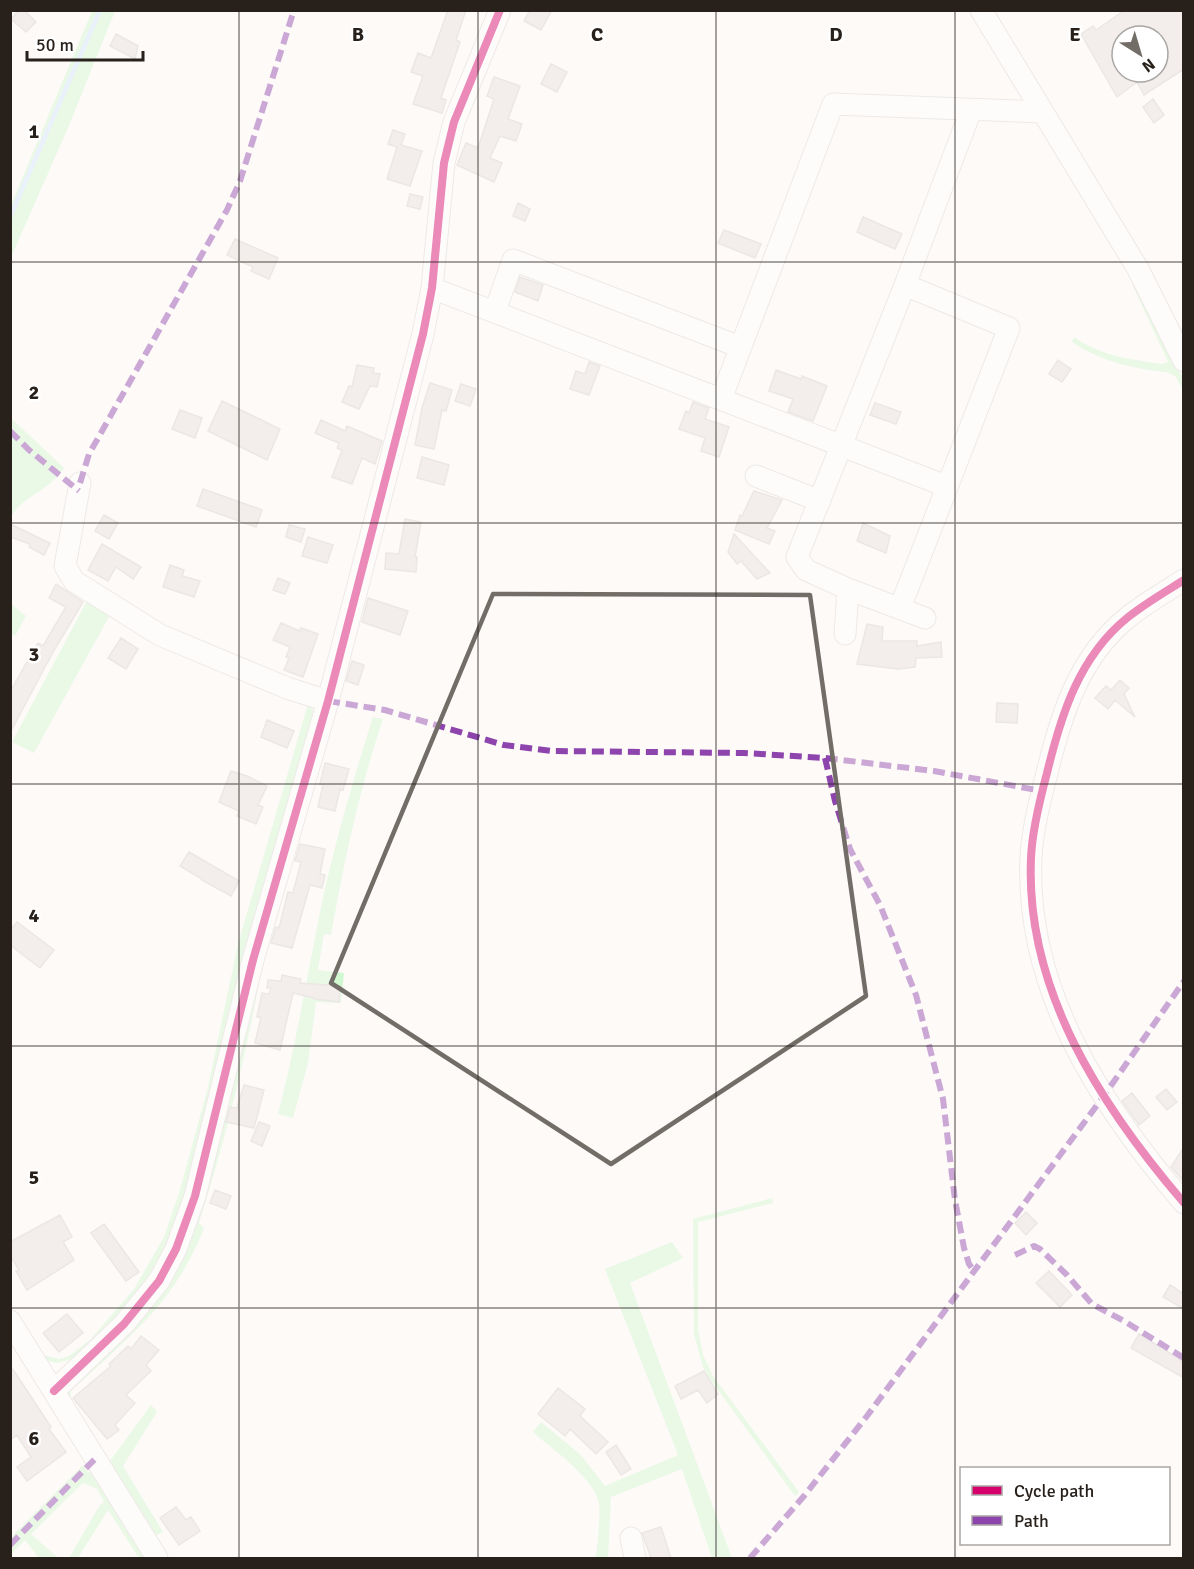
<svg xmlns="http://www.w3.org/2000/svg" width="1194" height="1569" viewBox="0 0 1194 1569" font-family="Signika,sans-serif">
  <rect width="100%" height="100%" fill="#fdfaf8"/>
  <!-- green -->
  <path fill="#d0f8d1" d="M 92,11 L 115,11 L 68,128 L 11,257 L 11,205 Z
    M 1137,283 L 1176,367 L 1183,378 L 1183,389 L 1175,376 L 1167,372 C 1134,369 1099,361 1072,342 L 1074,337 C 1101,356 1129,359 1161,364 L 1168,362 L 1133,286 Z
    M 11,418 L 64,468 C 50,491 23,495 11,517 Z
    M 88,599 L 111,613 L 34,753 L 12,742 Z
    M 10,603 L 26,616 L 15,636 L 11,633 Z
    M 308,704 L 313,710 L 312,716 L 247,944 L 229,1028 L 181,1206 L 172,1234 L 152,1272 L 109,1328 L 74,1359 L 56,1363 L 45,1360 L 43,1355 L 59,1359 L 69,1356 L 90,1340 L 134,1289 L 164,1237 L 180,1190 L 208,1087 L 238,944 Z
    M 373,717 L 383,719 C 359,790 344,862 331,935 L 324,934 L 318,970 L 344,973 L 341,1003 L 316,1002 L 308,1063 L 293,1118 L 278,1114 C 295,1049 306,983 319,917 C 333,849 352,783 373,717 Z
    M 259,983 C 244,1064 224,1144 199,1223 L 204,1228 C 175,1303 128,1338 71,1391 L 70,1401 L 110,1461 L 151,1405 L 157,1412 L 123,1466 L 163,1532 L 152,1537 L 66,1397 L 67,1391 L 171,1275 L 251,988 Z
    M 772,1198 L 773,1203 L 698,1222 L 698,1329 L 703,1355 L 713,1376 L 799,1492 L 795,1496 L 710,1379 L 703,1367 L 694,1334 L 693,1219 Z
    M 672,1242 L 683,1258 L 630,1283 L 732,1558 L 712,1558 L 682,1469 L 611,1497 L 608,1558 L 596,1558 C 597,1544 601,1516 599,1503 C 594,1478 552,1449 533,1432 L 541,1422 L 580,1454 L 605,1486 L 678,1455 L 605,1269 Z
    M 83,1465 L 88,1472 L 93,1473 L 150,1558 L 139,1558 L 108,1510 L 78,1558 L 69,1558 L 100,1505 L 104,1502 L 97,1489 L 83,1483 L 31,1534 L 58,1558 L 39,1558 L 25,1540 L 11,1554 L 11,1537 Z"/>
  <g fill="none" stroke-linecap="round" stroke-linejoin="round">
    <!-- stream -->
    <path stroke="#d4e7fc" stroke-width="4.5" d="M 10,217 L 100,10"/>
  </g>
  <!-- building -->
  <path fill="#e6e1dd" stroke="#d5d0cc" stroke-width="1.5" fill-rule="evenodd" d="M 19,10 L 24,10 L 36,22 L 26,32 L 11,19 Z
    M 448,10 L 466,10 L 456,40 L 460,42 L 441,98 L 446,100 L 442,113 L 413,104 L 423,76 L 411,72 L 418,53 L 431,58 Z
    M 530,10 L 552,10 L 541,30 L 524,21 Z
    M 1125,10 L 1181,10 L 1184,15 L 1184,69 L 1144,95 L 1137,82 L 1117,97 L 1081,34 L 1093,26 L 1096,30 ZM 1122,36 L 1158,36 L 1158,72 L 1122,72 Z
    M 116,34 L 138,46 L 135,59 L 110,46 Z
    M 551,64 L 567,72 L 557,92 L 541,84 Z
    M 494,77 L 520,86 L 508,119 L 522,124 L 516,141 L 500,136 L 490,158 L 502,163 L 494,182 L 457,165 L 466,143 L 478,148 L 494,99 L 487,96 Z
    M 1153,99 L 1164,115 L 1154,123 L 1143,107 Z
    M 393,130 L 405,134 L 401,145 L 422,151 L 410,186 L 387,179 L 397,147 L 388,144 Z
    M 410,194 L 423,197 L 420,209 L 407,206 Z
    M 518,203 L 530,209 L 525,221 L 513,216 Z
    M 863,217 L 902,234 L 895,249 L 857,232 Z
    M 724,230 L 761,244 L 755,258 L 718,243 Z
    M 235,239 L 278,258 L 269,279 L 251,271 L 253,267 L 227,255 Z
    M 520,277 L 543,285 L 538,301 L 515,292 Z
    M 1058,360 L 1071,369 L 1062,382 L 1049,374 Z
    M 589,362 L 600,366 L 589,395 L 570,389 L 576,371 L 585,374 Z
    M 357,365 L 374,368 L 373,373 L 380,374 L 377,387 L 370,386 L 359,409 L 342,402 L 349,386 L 352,387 Z
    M 776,370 L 801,379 L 802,376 L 827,386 L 813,421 L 788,412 L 793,399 L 769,391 Z
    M 430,383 L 452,390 L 446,411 L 442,410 L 434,449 L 415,445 L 422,408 Z
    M 461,384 L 476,389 L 470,406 L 455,401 Z
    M 222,401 L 280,429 L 267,460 L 208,431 Z
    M 693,402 L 709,408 L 705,419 L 729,427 L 719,457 L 701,451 L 705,438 L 679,429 L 686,411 L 689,413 Z
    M 875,403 L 901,412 L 896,424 L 870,415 Z
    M 180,410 L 202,418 L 195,438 L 172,429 Z
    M 321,420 L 345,431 L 347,426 L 382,441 L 375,464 L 362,458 L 352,484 L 332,477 L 342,450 L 337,448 L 339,443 L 315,433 Z
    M 422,457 L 449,465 L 444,485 L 417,478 Z
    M 203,489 L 262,510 L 256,527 L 197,506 Z
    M 754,491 L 782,500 L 767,528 L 775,531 L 769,544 L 735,530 L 740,515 L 742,516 Z
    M 104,515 L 118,523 L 109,539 L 95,531 Z
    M 405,519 L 421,522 L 415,557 L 417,557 L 416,572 L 385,569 L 386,553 L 399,554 Z
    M 863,523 L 890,536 L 886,553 L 857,541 Z
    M 10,524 L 50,543 L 44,555 L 29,547 L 30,544 L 10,537 Z
    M 289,525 L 305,529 L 301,542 L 286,537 Z
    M 734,534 L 770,573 L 757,579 L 741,561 L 737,564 L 728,552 Z
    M 308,537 L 333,545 L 327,563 L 302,556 Z
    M 102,544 L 141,567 L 133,579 L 116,567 L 108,581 L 88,570 Z
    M 170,565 L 184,570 L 182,576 L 200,581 L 194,597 L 163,587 Z
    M 278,578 L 290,583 L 285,594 L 273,590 Z
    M 56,584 L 83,602 L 53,652 L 10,733 L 10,692 L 38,643 L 43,646 L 66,607 L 49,598 Z
    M 368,598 L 408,611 L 400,635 L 362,622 Z
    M 281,623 L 300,631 L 301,628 L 318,634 L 303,677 L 284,670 L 289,658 L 286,657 L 290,647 L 273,640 Z
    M 867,624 L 883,627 L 882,641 L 917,641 L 917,646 L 941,642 L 942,657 L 916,658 L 915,667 L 898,669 L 857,664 Z
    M 121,638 L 138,649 L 126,669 L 108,658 Z
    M 352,661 L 364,665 L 358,685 L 346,681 Z
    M 1120,680 L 1129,688 L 1124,694 L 1135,717 L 1115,700 L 1108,709 L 1095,698 L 1106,686 L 1111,690 Z
    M 997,703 L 1018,704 L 1017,723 L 996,722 Z
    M 267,720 L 294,731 L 287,748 L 261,737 Z
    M 325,763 L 349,769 L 343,790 L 340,789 L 335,811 L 318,807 L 323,785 L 320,784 Z
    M 231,771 L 247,776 L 267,786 L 258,805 L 263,807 L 256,824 L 237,816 L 239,811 L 219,802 Z
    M 300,844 L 325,849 L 320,874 L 325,875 L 322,888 L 310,885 L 292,948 L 271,943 L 276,927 L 279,928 L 288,892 L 293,893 L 301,862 L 295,861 Z
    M 189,852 L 239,881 L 231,896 L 202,880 L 202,879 L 180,866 Z
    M 17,922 L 54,950 L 40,968 L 10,945 L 10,930 Z
    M 282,975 L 301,979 L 300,983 L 340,986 L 339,1002 L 314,999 L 314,998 L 293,993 L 280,1050 L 255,1043 L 261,1017 L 257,1017 L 262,993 L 269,994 L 271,988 L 267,988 L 268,980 L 281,981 Z
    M 244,1085 L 264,1090 L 254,1128 L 226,1122 L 230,1107 L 237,1108 Z
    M 1166,1089 L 1177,1102 L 1167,1110 L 1156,1097 Z
    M 1132,1093 L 1150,1116 L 1139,1125 L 1122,1101 Z
    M 259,1122 L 270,1126 L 262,1146 L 251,1141 Z
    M 1184,1147 L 1184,1182 L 1171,1167 Z
    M 215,1190 L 231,1196 L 226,1209 L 210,1203 Z
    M 1026,1212 L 1037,1223 L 1026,1235 L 1015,1223 Z
    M 60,1215 L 72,1237 L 63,1242 L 74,1260 L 27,1290 L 16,1271 L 19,1270 L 10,1255 L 10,1242 Z
    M 104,1224 L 139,1272 L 126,1281 L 91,1233 Z
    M 1049,1271 L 1072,1295 L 1060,1307 L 1036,1283 Z
    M 1170,1285 L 1184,1294 L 1184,1309 L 1163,1297 Z
    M 67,1314 L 83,1333 L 59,1352 L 43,1333 Z
    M 1139,1334 L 1184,1362 L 1184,1378 L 1131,1348 Z
    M 141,1336 L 159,1350 L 146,1365 L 151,1371 L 126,1395 L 135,1403 L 115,1425 L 119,1430 L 107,1439 L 73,1398 L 111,1366 L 109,1364 L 128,1346 L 131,1349 Z
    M 10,1365 L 51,1427 L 49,1429 L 66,1452 L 27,1481 L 17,1467 L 31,1457 L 17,1435 L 10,1440 Z
    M 704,1371 L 718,1394 L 707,1403 L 698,1390 L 681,1399 L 675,1386 Z
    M 558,1388 L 585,1409 L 580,1416 L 608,1442 L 596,1454 L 570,1429 L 565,1436 L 538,1414 Z
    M 616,1445 L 631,1469 L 621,1475 L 606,1452 Z
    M 176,1507 L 186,1520 L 191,1517 L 200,1531 L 179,1545 L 160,1518 Z
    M 661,1527 L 671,1558 L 651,1558 L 642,1533 Z"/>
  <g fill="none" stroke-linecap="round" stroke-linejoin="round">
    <defs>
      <path id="minor" d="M 981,10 L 1138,269 L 1184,361
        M 432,288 L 946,486
        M 495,311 L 513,260 L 740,347
        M 721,399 L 833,104 L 1042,112
        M 756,476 L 820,501
        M 80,483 L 65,566 L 74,581 L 160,635 L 287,688 L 328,701
        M 1184,580 C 1165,592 1144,604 1127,618 C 1079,657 1061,715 1047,773 C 1040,799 1032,831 1031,858 C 1025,990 1101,1106 1184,1203
        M 900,608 L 1009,328 L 905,285
        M 925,618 L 848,589 L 806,570 L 797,557 L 905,285 L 971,110
        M 845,634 L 848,589
        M 10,1321 L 157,1558
        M 54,1391 L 124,1324 L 159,1281 L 176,1249 L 195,1196 L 253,960 L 328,701 L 423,334 L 432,288 L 444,163 L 454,122 L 500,10
        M 631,1538 L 635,1558"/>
    </defs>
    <!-- minor casing -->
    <use href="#minor" stroke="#dad6d2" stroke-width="23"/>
    <!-- minor -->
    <use href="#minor" stroke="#fffefe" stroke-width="21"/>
    <!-- quiet -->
    <path stroke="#8e44ad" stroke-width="6" stroke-dasharray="12 6" stroke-linecap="butt" d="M 10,431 L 29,450 L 79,491
      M 80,483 L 89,454 L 227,210 L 240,181 L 294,10
      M 328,701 L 385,710 L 504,745 L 552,751 L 744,753 L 825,758 L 934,771 L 1042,791
      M 825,758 L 835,801 L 850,849 L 880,905 L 916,995 L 943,1099 L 955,1200 L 964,1248 L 969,1264 L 974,1271
      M 1015,1255 L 1034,1246 L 1040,1249 L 1067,1275 L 1092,1304 L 1124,1321 L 1184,1358
      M 10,1545 L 95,1459
      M 750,1558 L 804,1496 L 867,1416 L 1103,1097 L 1184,981"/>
    <defs>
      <path id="cycleway" d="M 1184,580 C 1165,592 1144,604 1127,618 C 1079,657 1061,715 1047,773 C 1040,799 1032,831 1031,858 C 1025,990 1101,1106 1184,1203
        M 54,1391 L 124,1324 L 159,1281 L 176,1249 L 195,1196 L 253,960 L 328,701 L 423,334 L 432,288 L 444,163 L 454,122 L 500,10"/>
    </defs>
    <!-- cycleway casing -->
    <use href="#cycleway" stroke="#fff" stroke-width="11"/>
    <!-- cycleway -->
    <use href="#cycleway" stroke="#d6006c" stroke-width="8"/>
  </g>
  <!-- marked area -->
  <path d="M0 0H1194V1569H0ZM 493,594 L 810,595 L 866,996 L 611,1164 L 331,983 Z" fill="#fdfaf8" fill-opacity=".55" fill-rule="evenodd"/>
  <path fill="none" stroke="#736d68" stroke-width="4.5" stroke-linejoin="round" d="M 493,594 L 810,595 L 866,996 L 611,1164 L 331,983 Z"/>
  <!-- grid -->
  <path fill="none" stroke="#28211b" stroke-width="1.5" stroke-opacity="0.55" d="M 239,10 L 239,1558M 478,10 L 478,1558M 716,10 L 716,1558M 955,10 L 955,1558M 10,262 L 1184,262M 10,523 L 1184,523M 10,784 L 1184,784M 10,1046 L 1184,1046M 10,1308 L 1184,1308"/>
  <g font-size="20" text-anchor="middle" font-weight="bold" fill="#28211b" stroke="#fff" stroke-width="5" stroke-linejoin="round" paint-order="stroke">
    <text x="358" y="41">B</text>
    <text x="597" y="41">C</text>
    <text x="836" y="41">D</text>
    <text x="1075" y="41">E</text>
    <text x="34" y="138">1</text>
    <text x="34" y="399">2</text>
    <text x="34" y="661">3</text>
    <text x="34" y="922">4</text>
    <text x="34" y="1184">5</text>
    <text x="34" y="1445">6</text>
  </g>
  <!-- border -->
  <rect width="1194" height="1569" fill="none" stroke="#28211b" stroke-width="24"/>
  <!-- legend -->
  <rect x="960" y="1467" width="210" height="78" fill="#ffffff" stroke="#a9a6a4" stroke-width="1.5"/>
  <rect x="972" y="1486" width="30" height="9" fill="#d6006c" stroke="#a9a6a4" stroke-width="1.5"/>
  <text x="1014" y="1497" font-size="18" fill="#28211b">Cycle path</text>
  <rect x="972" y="1516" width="30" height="9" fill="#8e44ad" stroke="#a9a6a4" stroke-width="1.5"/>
  <text x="1014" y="1527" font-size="18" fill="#28211b">Path</text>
  <!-- north arrow -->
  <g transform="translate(1140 54) rotate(143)"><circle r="28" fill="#ffffff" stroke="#a9a6a4" stroke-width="1.5"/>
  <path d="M0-4.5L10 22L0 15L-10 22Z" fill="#736d68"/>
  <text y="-9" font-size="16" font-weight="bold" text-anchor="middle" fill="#28211b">N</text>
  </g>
  <!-- scale -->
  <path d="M27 51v9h116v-9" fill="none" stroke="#28211b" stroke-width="3"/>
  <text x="36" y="51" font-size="18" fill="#28211b" stroke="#ffffff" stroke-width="4.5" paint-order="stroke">50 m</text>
</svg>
